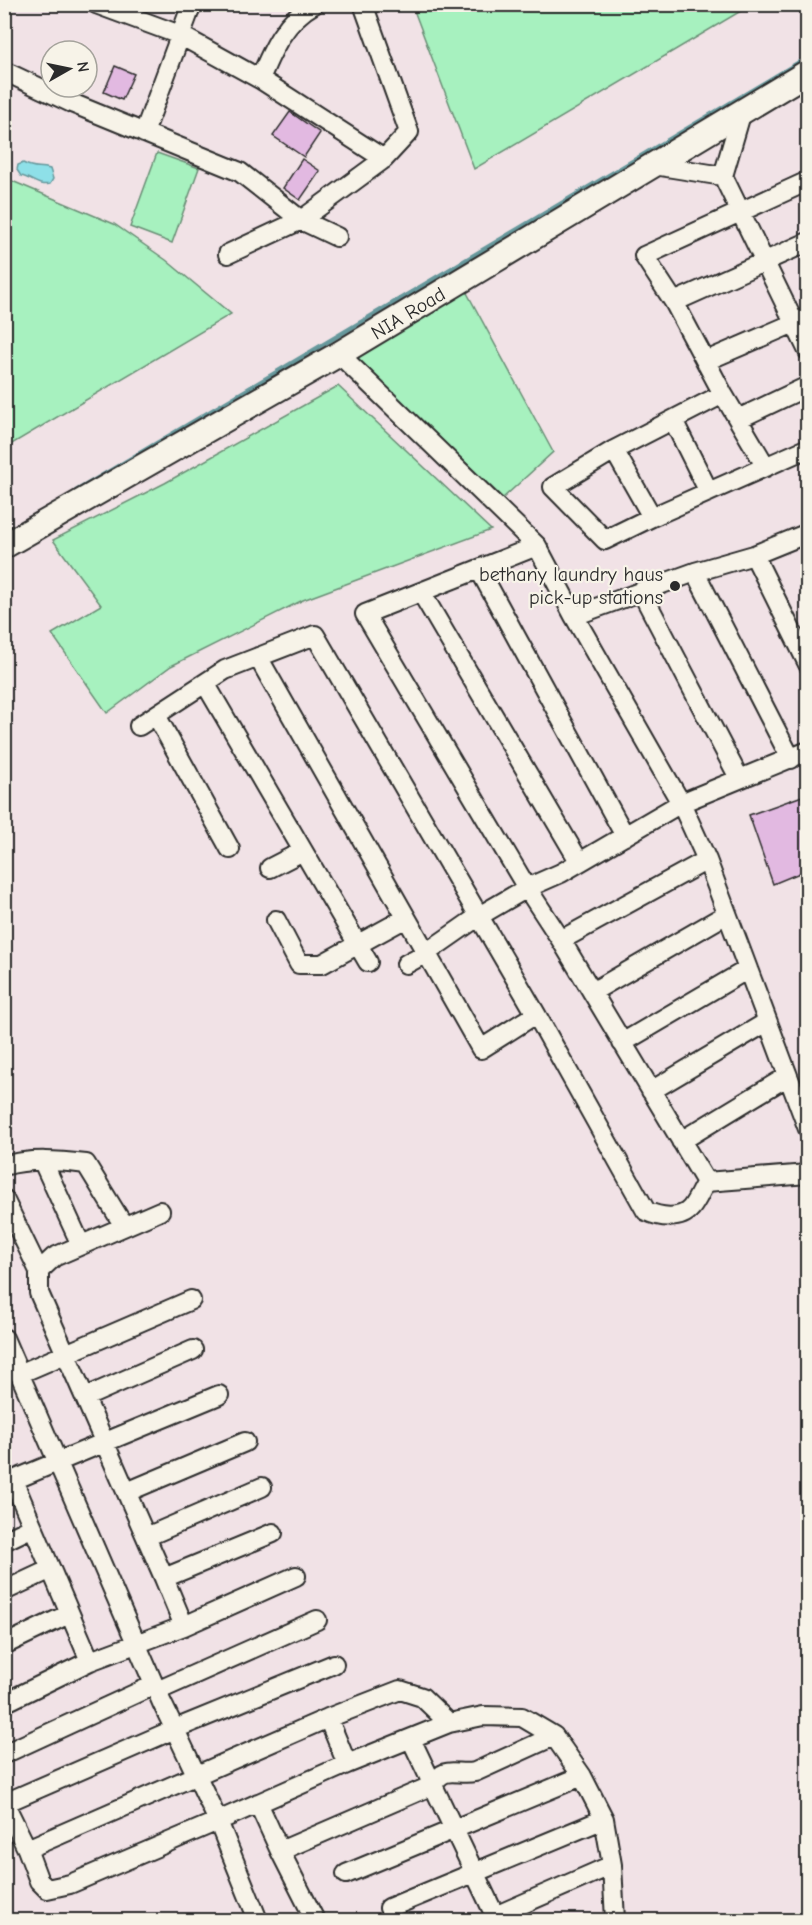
<svg xmlns="http://www.w3.org/2000/svg" width="812" height="1925" viewBox="0 0 812 1925" font-family="'Comic Neue',sans-serif">
  <rect width="100%" height="100%" fill="#f1e2e6"/>
  <filter id="ink" filterUnits="userSpaceOnUse"><feTurbulence type="fractalNoise" baseFrequency=".0167" numOctaves="2"/><feDisplacementMap in="SourceGraphic" scale="12" xChannelSelector="R" yChannelSelector="G"/><feConvolveMatrix kernelMatrix="1 2 1 2 8 2 1 2 1" color-interpolation-filters="sRGB"/></filter>
  <g filter="url(#ink)">
    <!-- green -->
    <path fill="#a7f1bf" stroke="#698e75" stroke-width="1.5" d="M 412,5 L 751,5 L 474,169 Z
      M 157,153 L 199,168 L 172,243 L 130,227 Z
      M 5,178 L 114,224 L 166,260 L 231,314 L 5,448 Z
      M 466,291 L 553,452 L 503,498 L 351,354 Z
      M 338,386 L 491,530 L 303,600 L 171,666 L 107,713 L 52,634 L 101,605 L 53,540 L 165,483 Z"/>
    <!-- water -->
    <path fill="#8ee0e8" stroke="#66989c" stroke-width="1.5" d="M 23,163 C 36,170 39,165 50,169 L 53,179 L 50,184 C 38,187 32,178 21,176 L 17,170 L 18,165 Z"/>
    <g fill="none" stroke-linecap="round" stroke-linejoin="round">
      <!-- stream -->
      <path stroke="#66989c" stroke-width="4.5" d="M 76,491 L 808,57"/>
    </g>
    <!-- building -->
    <path fill="#e2b9e1" stroke="#2b2b2b" stroke-width="1.5" d="M 115,66 L 134,74 L 122,100 L 104,92 Z
      M 290,112 L 320,133 L 304,157 L 273,136 Z
      M 302,159 L 320,171 L 300,200 L 283,188 Z
      M 805,795 L 807,804 L 807,870 L 773,884 L 749,815 Z"/>
    <g fill="none" stroke-linecap="round" stroke-linejoin="round">
      <defs>
        <path id="minor" d="M 96,4 L 180,35 L 260,79 L 384,159
          M 4,71 L 74,104 L 240,172 L 301,220 L 337,237
          M 260,79 C 272,50 285,20 314,4
          M 144,133 L 192,4
          M 654,165 L 723,176 L 742,111
          M 723,176 L 808,351
          M 228,254 L 301,220 L 384,159 L 409,132 L 363,4
          M 674,302 L 808,242
          M 339,354 L 537,546 L 574,616 L 681,803 L 707,860 L 808,1129
          M 706,361 L 808,317
          M 723,394 L 614,450 L 553,487 L 605,540 L 652,517 L 808,448
          M 738,419 L 808,386
          M 673,420 L 709,492
          M 614,450 L 652,517
          M 766,467 L 723,394 L 674,302 L 644,256 L 808,181
          M 537,546 L 365,614 L 527,888 L 561,940 L 706,1182
          M 754,555 L 808,664
          M 479,569 L 625,836
          M 695,572 L 791,759
          M 641,591 L 739,778
          M 421,592 L 579,861
          M 574,616 L 695,572 L 754,555 L 808,533
          M 258,657 L 481,1049 L 536,1014
          M 205,683 L 368,962
          M 156,715 L 230,849
          M 139,726 L 225,670 L 315,635 L 536,1014 L 646,1211 C 659,1217 680,1221 691,1208 C 697,1201 701,1190 706,1182
          M 270,868 L 303,851
          M 276,920 L 299,964 L 322,964 L 406,918
          M 561,940 L 707,860
          M 406,964 L 426,953 L 479,916 L 527,888 L 561,873 L 681,803 L 808,751
          M 592,992 L 727,914
          M 622,1043 L 748,969
          M 651,1091 L 767,1022
          M 681,1141 L 788,1076
          M 43,1162 L 81,1245
          M 4,1166 C 30,1158 60,1161 86,1164 L 124,1226
          M 706,1182 L 808,1174
          M 4,1199 L 39,1271
          M 160,1211 L 54,1257 L 39,1271 L 39,1293 L 164,1578 L 273,1533
          M 4,1338 L 162,1703 L 177,1734 L 218,1821 L 347,1764 L 328,1718 L 27,1849
          M 19,1374 L 191,1300
          M 86,1397 L 193,1350
          M 4,1484 L 219,1395
          M 127,1492 L 245,1442
          M 146,1537 L 262,1487
          M 4,1541 L 33,1527
          M 164,1578 L 184,1626
          M 4,1591 L 51,1569
          M 4,1645 L 69,1614
          M 90,1661 L 184,1626 L 296,1576
          M 157,1691 L 317,1620
          M 4,1703 L 90,1661 L 13,1480
          M 328,1718 L 400,1690 L 422,1697 L 449,1723
          M 411,1739 L 497,1920
          M 4,1754 L 154,1685
          M 347,1764 L 449,1723 L 483,1716 L 522,1717 L 554,1736 L 582,1776 L 604,1819 L 612,1865 L 615,1920
          M 4,1802 L 27,1849 L 39,1881 L 47,1889 L 70,1884 L 218,1821 L 258,1920
          M 5,1803 L 175,1729 L 334,1664
          M 258,1803 L 280,1851 L 433,1785 C 445,1764 456,1776 475,1772 L 554,1736
          M 280,1851 L 315,1920
          M 346,1874 L 582,1776
          M 389,1908 L 604,1819
          M 495,1916 L 612,1865"/>
        <path id="tertiary" d="M 4,546 L 339,354 L 808,72"/>
      </defs>
      <!-- minor casing -->
      <use href="#minor" stroke="#2b2b2b" stroke-width="22"/>
      <!-- tertiary casing -->
      <use href="#tertiary" stroke="#2b2b2b" stroke-width="28"/>
      <!-- minor -->
      <use href="#minor" stroke="#f7f3e8" stroke-width="18"/>
      <!-- tertiary -->
      <use href="#tertiary" stroke="#f7f3e8" stroke-width="24"/>
    </g>
  </g>
  <!-- markers -->
  <circle fill="#2b2b2b" stroke="#f7f3e8" stroke-width="2" cx="675" cy="586" r="6"/>
  <g text-anchor="middle" stroke-width="4.5" stroke-linejoin="round" paint-order="stroke">
    <!-- street labels -->
    <g font-size="20" fill="#2b2b2b" stroke="#f7f3e8">
      <text transform="translate(408 313) rotate(-31)" y="7">NIA Road</text>
    </g>
    <!-- poi labels -->
    <g font-size="20" fill="#2b2b2b" stroke="#f7f3e8" text-anchor="end">
      <text x="663" y="581">bethany laundry haus<tspan x="663" dy="23">pick-up stations</tspan></text>
    </g>
  </g>
  <!-- margin -->
  <rect width="812" height="1925" fill="none" stroke="#f7f3e8" stroke-width="24"/>
  <rect x="12" y="12" width="788" height="1901" fill="none" stroke="#2b2b2b" stroke-width="2" filter="url(#ink)"/>
  <!-- north arrow -->
  <g transform="translate(69 69) rotate(81)"><circle r="28" fill="#f7f3e8" stroke="#a5a39c" stroke-width="1.5"/>
  <path d="M0-4.5L10 22L0 15L-10 22Z" fill="#2b2b2b"/>
  <text y="-9" font-size="16" font-weight="bold" text-anchor="middle" fill="#2b2b2b">N</text>
  </g>
</svg>
